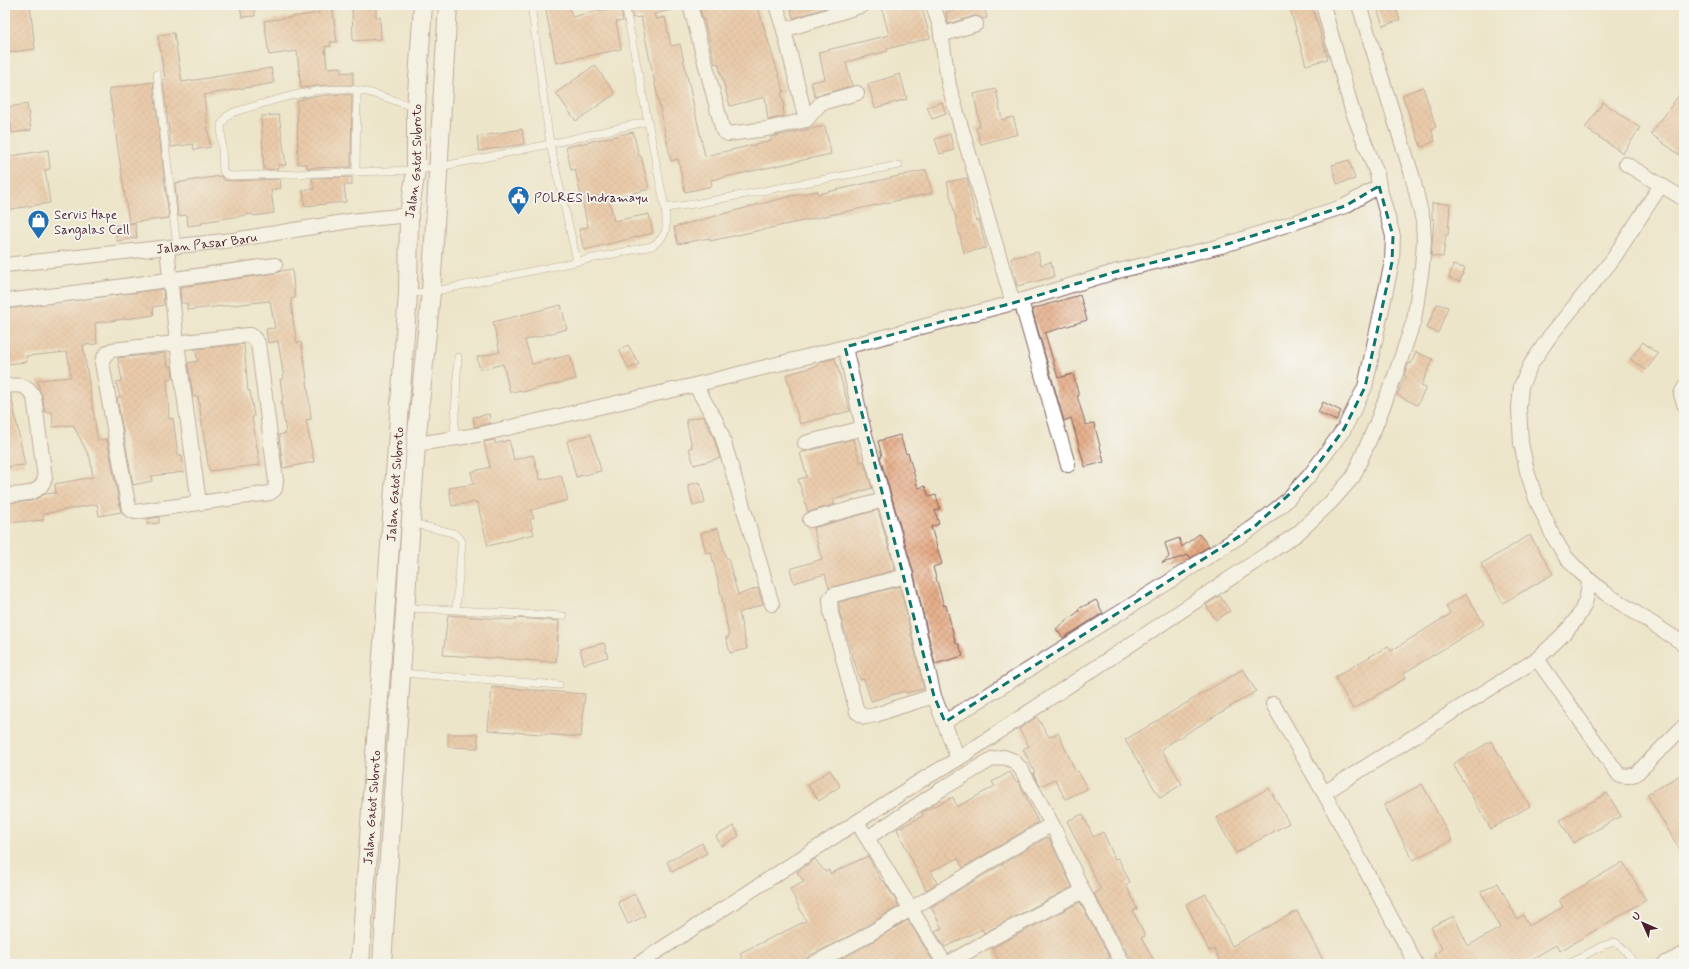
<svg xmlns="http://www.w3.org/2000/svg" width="1689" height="969" viewBox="0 0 1689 969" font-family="Mynerve,sans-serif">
  <defs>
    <pattern id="building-cross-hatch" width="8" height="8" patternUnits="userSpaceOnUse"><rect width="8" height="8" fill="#e5a881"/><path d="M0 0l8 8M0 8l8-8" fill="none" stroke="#bc886a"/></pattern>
  </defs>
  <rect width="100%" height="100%" fill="#f6f6f2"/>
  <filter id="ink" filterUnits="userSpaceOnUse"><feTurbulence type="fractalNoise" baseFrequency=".025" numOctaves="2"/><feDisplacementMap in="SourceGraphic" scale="8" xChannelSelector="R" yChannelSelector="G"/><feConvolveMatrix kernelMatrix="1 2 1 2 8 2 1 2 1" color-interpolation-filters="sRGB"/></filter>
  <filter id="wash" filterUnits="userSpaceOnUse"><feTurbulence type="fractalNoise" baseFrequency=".012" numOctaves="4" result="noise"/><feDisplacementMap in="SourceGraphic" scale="16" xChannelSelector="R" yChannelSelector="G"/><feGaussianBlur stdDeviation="0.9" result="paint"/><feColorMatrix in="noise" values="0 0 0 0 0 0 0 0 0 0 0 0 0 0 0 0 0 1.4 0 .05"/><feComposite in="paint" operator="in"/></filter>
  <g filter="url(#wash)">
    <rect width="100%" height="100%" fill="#ede5ca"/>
    <g id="blocks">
      <!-- building -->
      <path fill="url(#building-cross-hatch)" d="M 5,5 L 30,5 L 35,49 L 5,53 Z
        M 240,5 L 254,5 L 255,16 L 242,17 Z
        M 318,5 L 332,5 L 337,42 L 330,42 L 331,46 L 325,47 L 327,68 L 341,67 L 341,73 L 353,72 L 353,85 L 325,85 L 301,88 L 297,51 L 269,55 L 264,21 L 319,13 Z
        M 352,5 L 376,5 L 376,17 L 380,17 L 381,39 L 353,41 Z
        M 545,5 L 569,5 L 572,17 L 620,6 L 623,21 L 616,22 L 621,49 L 556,63 Z
        M 630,5 L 670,5 L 671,10 L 654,14 L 656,19 L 665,17 L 671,46 L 680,44 L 705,156 L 771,141 L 771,137 L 825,126 L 831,154 L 711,180 L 712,186 L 685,192 L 678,159 L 671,161 L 641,17 L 633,18 Z
        M 699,5 L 757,5 L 784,92 L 781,93 L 784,106 L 783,106 L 784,116 L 768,120 L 765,97 L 730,106 L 718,63 L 715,64 L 704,20 L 703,20 Z
        M 790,5 L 835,5 L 793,18 Z
        M 881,5 L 921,5 L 930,38 L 887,49 L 888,51 L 846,62 L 852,86 L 819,95 L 815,97 L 811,82 L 825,79 L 819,52 L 889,35 Z
        M 974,5 L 984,5 L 987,18 L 983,19 L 978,16 L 974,16 L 948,24 L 946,12 Z
        M 1289,5 L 1312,5 L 1328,59 L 1306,65 Z
        M 1376,5 L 1395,5 L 1400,20 L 1383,26 Z
        M 174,33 L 182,82 L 271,68 L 274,83 L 204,95 L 210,147 L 194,150 L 193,144 L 171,147 L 163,81 L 165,80 L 158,35 Z
        M 595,65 L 615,94 L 576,121 L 556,93 Z
        M 900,74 L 907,99 L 875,108 L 868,84 Z
        M 153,82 L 169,218 L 129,223 L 109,89 Z
        M 1423,87 L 1436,127 L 1431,129 L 1435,141 L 1421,147 L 1402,95 Z
        M 1684,88 L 1684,158 L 1651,134 Z
        M 996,89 L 1002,120 L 1013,117 L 1018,134 L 981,144 L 976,128 L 980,126 L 974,94 Z
        M 341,94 L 352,95 L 351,167 L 312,168 L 307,168 L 307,164 L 298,164 L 297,100 L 303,100 L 302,98 L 311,97 Z
        M 942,102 L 946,114 L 932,119 L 927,107 Z
        M 1603,102 L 1640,128 L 1623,153 L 1585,128 Z
        M 27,104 L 31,130 L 12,133 L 8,107 Z
        M 279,115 L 286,165 L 278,165 L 278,169 L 264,170 L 261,116 Z
        M 522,129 L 524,144 L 479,151 L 477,137 Z
        M 633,132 L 639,156 L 641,156 L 649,189 L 609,199 L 614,221 L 649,214 L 653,233 L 584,250 L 579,229 L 588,227 L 575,169 L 571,170 L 566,147 Z
        M 950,134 L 954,150 L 940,154 L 935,139 Z
        M 48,150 L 50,169 L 45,170 L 50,203 L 5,210 L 5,157 Z
        M 1349,160 L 1355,179 L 1337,184 L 1332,165 Z
        M 926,170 L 932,193 L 710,241 L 709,238 L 678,244 L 674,227 L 791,196 L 818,191 L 818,194 Z
        M 221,176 L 224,180 L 231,181 L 280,179 L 281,188 L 271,190 L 274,213 L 254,216 L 253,214 L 202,222 L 202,224 L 188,226 L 187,215 L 178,216 L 175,183 Z
        M 352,177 L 352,185 L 344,185 L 346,202 L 305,206 L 303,190 L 314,189 L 312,178 Z
        M 967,178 L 976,221 L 979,220 L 986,248 L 964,253 L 947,182 Z
        M 1432,203 L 1450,204 L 1448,235 L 1446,235 L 1443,257 L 1431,256 L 1434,219 L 1432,219 Z
        M 135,223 L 137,238 L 117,241 L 114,226 Z
        M 1038,252 L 1041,265 L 1051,262 L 1054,277 L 1017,286 L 1011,258 Z
        M 1453,265 L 1465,268 L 1460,282 L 1449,278 Z
        M 292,269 L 295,298 L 291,299 L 293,320 L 297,343 L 301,342 L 306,371 L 311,419 L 306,420 L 314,462 L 283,468 L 279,435 L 286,433 L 281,401 L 283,401 L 280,379 L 284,379 L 278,341 L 268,343 L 266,329 L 275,328 L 270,301 L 187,310 L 187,303 L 181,303 L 180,287 L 276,273 L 281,271 Z
        M 163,289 L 164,305 L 153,307 L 154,315 L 95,323 L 97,344 L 83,345 L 98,441 L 107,439 L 121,512 L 99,516 L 97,504 L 43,514 L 44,520 L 5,523 L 5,503 L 32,501 L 45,494 L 56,493 L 55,484 L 93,477 L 90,458 L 73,425 L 53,427 L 52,412 L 45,412 L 42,396 L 39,389 L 38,380 L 71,377 L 67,352 L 26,356 L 27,362 L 5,364 L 5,309 Z
        M 1080,295 L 1087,320 L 1045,333 L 1058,378 L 1073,374 L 1079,396 L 1077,396 L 1086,425 L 1094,423 L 1104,462 L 1085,467 L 1071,418 L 1064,421 L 1032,309 Z
        M 1437,304 L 1448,307 L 1438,333 L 1427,328 Z
        M 561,305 L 567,329 L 525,340 L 532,364 L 570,355 L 576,379 L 522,392 L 521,390 L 510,393 L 503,364 L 480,370 L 477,357 L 500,352 L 493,322 Z
        M 1643,342 L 1658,354 L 1646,370 L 1630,359 Z
        M 244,344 L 248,391 L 250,391 L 254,417 L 252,417 L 260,465 L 209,471 L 198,396 L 193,397 L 188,363 L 198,361 L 195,349 Z
        M 628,345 L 639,364 L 629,369 L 619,350 Z
        M 1416,352 L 1433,359 L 1421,386 L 1426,388 L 1417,405 L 1397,395 L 1406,376 L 1404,375 L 1409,363 L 1411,364 Z
        M 165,353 L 168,367 L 172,366 L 173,378 L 167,379 L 169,419 L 173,418 L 178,455 L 182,455 L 184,472 L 151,476 L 152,481 L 133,485 L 117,398 L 120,397 L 116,382 L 122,381 L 118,358 Z
        M 835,358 L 850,411 L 800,424 L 786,375 L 819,365 L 818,363 Z
        M 5,395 L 11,395 L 25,465 L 6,467 Z
        M 1323,402 L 1341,411 L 1336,421 L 1318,412 Z
        M 489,414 L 491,423 L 475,427 L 473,417 Z
        M 703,416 L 713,436 L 720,458 L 694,465 L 689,448 L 692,447 L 686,420 Z
        M 591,434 L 601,471 L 576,477 L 567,441 Z
        M 900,435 L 906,454 L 908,453 L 918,488 L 925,486 L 929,497 L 936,495 L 940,509 L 935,511 L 939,524 L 931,527 L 942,564 L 933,567 L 944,606 L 946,605 L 956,644 L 959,644 L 963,656 L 935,664 L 914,574 L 880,457 L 882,456 L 878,441 Z
        M 853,439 L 860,462 L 864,461 L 872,488 L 833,500 L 835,504 L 808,512 L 798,479 L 807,477 L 800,453 Z
        M 495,440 L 495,444 L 509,440 L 514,460 L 533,455 L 540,480 L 561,475 L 568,500 L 531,510 L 534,518 L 530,519 L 534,534 L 488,546 L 477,502 L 452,506 L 449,488 L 474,484 L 471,472 L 490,467 L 484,442 Z
        M 700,482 L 705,503 L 693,506 L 688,485 Z
        M 878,510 L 895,570 L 829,588 L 825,574 L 794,583 L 790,569 L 822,559 L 813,528 Z
        M 159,517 L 159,523 L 147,524 L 147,519 Z
        M 718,528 L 726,558 L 728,558 L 738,595 L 758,588 L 763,604 L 739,613 L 747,649 L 730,653 L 726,637 L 729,637 L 722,598 L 711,552 L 706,553 L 701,533 Z
        M 1199,534 L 1209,546 L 1191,558 L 1189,555 L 1162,563 L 1169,557 L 1165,543 L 1179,538 L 1182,547 Z
        M 1530,535 L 1553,574 L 1503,603 L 1481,564 Z
        M 900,586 L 924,689 L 906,693 L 905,691 L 871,701 L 864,679 L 860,680 L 839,610 L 839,602 Z
        M 1466,594 L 1484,624 L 1404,673 L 1406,678 L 1353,709 L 1335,677 L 1388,646 L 1391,651 L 1450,614 L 1446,606 Z
        M 1220,596 L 1230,611 L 1216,620 L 1206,605 Z
        M 1096,600 L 1103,613 L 1063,638 L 1056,629 L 1079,611 L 1078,609 Z
        M 448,615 L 515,620 L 515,618 L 559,621 L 556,662 L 443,655 Z
        M 604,643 L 608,657 L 584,664 L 580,649 Z
        M 1243,669 L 1256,691 L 1161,749 L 1182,784 L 1160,798 L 1125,740 Z
        M 492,687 L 585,694 L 581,737 L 488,730 Z
        M 1037,717 L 1049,737 L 1058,733 L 1076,772 L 1078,771 L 1087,789 L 1065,799 L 1055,779 L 1040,786 L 1033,773 L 1035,773 L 1023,749 L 1029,746 L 1019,729 Z
        M 448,734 L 478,734 L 478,748 L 448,747 Z
        M 1491,741 L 1530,806 L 1491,829 L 1453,764 Z
        M 830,770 L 840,786 L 819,801 L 808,785 Z
        M 1010,772 L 1016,782 L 1018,781 L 1038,822 L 963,868 L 958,858 L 931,871 L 937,883 L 926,890 L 897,829 L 923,816 L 922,812 L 926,810 L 953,797 L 957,807 L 995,786 L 992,782 Z
        M 1684,773 L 1684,857 L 1647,794 Z
        M 1422,784 L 1452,840 L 1413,860 L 1384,805 Z
        M 1269,788 L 1289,823 L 1236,853 L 1216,818 Z
        M 1607,793 L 1621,816 L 1573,843 L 1560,820 Z
        M 1083,814 L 1093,837 L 1103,832 L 1115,859 L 1118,858 L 1130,882 L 1126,884 L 1137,909 L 1133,911 L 1145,936 L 1141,938 L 1156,964 L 1134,964 L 1094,894 L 1101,890 L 1067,821 Z
        M 734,826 L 739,836 L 721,846 L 716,836 Z
        M 1046,838 L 1049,838 L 1072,887 L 984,933 L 982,929 L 945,947 L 935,931 L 942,928 L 931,907 Z
        M 702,843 L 707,853 L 672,872 L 667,862 Z
        M 868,856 L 882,882 L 884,881 L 899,906 L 855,933 L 809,956 L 806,960 L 805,964 L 745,964 L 740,953 L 806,921 L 790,889 L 804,882 L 797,872 L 815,859 L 825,872 L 829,870 L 830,874 Z
        M 1623,862 L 1646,900 L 1560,951 L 1556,945 L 1523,964 L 1439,964 L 1434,954 L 1442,949 L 1431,927 L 1454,916 L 1468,946 L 1500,928 L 1481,892 L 1498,883 L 1517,919 L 1523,915 L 1529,926 L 1563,907 L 1559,900 Z
        M 635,894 L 645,916 L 628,924 L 618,902 Z
        M 1206,894 L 1232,946 L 1297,911 L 1325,964 L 1222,964 L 1214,949 L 1209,951 L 1186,904 Z
        M 1080,902 L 1110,958 L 1097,964 L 1000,964 L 992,948 Z
        M 908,920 L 933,961 L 927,964 L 831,964 L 863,947 Z"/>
    </g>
  </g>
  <g filter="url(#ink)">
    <use href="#blocks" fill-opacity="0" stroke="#836463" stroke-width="1"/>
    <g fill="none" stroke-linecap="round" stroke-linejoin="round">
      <defs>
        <path id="service" d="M 625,5 L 665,208 L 694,204 L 899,165
          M 157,74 L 177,247
          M 416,108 C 397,102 377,93 357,90 C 315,85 273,101 234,112 L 227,116 L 221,125 L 223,171 L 225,174 L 231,176 L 416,170 L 439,167 L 550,144 L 531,5
          M 356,171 L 357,90
          M 577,261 L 550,144 L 649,121
          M 408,293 L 431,292 L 652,246 C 669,235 667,227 665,208
          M 454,438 L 458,357
          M 411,523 L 453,533 L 459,537 L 462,542 L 456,610 L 563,616
          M 406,608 L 456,610
          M 401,673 L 559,685
          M 1569,964 L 1602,946 L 1615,942 C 1624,947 1629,955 1634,964"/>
        <g id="minor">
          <path d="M 690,5 L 723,131 L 728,134 L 767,129 L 806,120"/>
          <path d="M 776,5 L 784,30 L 806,120 L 821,103 L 857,93"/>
          <path d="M 933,5 L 940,26 L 949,86 L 1013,303"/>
          <path d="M 784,30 L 863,5"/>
          <path d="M 941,35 L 976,24"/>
          <path d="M 1626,164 L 1684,199"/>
          <path d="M 1661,185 L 1613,259 L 1550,336 L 1531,364 L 1521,386 L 1519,408 L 1521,443 L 1527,471 L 1536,499 L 1553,536 L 1565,556 L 1580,572 L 1605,593 L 1684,644"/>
          <path d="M 167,248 L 177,343 L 199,503 L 270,493 L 275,489 L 276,481 L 258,343 L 251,335 L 248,335 L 112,350 C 106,353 103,356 102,363 L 129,509 L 135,512 L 199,503"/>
          <path id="s1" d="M 5,265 L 233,240 L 350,221 L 409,215"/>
          <path d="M 5,301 L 66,294 L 275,265"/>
          <path d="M 1021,301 L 1068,465"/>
          <path d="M 695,385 L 716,421 L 722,436 L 772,604"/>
          <path d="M 5,386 C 20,385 25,383 34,397 L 45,478 C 40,496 21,494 5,495"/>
          <path d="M 1684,388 L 1681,394 L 1684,404"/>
          <path d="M 805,443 L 863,428"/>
          <path d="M 416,444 L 477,435 L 695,385 L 845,347"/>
          <path d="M 810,520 L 884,500"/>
          <path d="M 906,576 L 833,595 L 830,599 L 831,613 L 857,712 L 865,717 L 876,715 L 895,708 L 934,696"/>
          <path d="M 1537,659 L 1619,775 L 1628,776 L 1636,774 L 1684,726"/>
          <path d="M 1273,704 L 1324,793 L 1416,964"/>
          <path d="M 945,722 L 1164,585 L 1254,527 L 1285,502 L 1310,475 L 1344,429 L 1365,387 L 1392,262 L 1393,236 L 1379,186"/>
          <path d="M 958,759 L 934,696 L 906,576 L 863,428 L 845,347 L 1013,303 L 1118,271 L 1221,246 L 1345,206 L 1379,186 L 1377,174 L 1352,110 L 1323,5"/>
          <path d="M 1324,793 L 1537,659 C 1551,646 1576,625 1583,607 C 1588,598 1588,589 1589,580"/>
          <path d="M 862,830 L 945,964"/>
          <path d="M 867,838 L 942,789 L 992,759 L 1004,757 L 1014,761 L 1021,769 L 1052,824 L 1083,891 L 1123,964"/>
          <path d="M 638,964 L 920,781 L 958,759 L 1297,534 L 1331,502 L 1353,477 L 1375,427 L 1396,373 L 1414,320 L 1422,267 L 1424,241 L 1423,221 L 1412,175 L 1359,5"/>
          <path d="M 813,964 L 859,940 L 1052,824"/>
          <path d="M 947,964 L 990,939 L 1083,891"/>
          <path d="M 1664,964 L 1684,954"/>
        </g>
        <g id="tertiary">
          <path id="s2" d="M 360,964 L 408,293 L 409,215 L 416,170 L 416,108 L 423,5"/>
          <path d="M 382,964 L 416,444 L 431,292 L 448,5"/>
        </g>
      </defs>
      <!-- service casing -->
      <use href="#service" stroke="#836463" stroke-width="8"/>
      <!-- minor casing -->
      <use href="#minor" stroke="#836463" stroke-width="16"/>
      <!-- tertiary casing -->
      <use href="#tertiary" stroke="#836463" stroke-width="20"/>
      <!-- service -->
      <use href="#service" stroke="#fff" stroke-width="7"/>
      <!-- minor -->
      <use href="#minor" stroke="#fff" stroke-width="14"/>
      <!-- tertiary -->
      <use href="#tertiary" stroke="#fff" stroke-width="18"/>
    </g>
  </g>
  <!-- marked area -->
  <path d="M0 0H1689V969H0ZM 1379,186 L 1393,236 L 1392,262 L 1365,387 L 1344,429 L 1310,475 L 1254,527 L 945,722 L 934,696 L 845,347 L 1013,303 L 1118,271 L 1221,246 L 1345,206 Z" fill="#ede5ca" fill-opacity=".55" fill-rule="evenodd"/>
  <path fill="none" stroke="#0f766e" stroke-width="3" stroke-dasharray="8 5" stroke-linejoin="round" d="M 1379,186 L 1393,236 L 1392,262 L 1365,387 L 1344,429 L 1310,475 L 1254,527 L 945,722 L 934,696 L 845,347 L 1013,303 L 1118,271 L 1221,246 L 1345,206 Z"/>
  <!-- icons -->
  <defs>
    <symbol id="civic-pin" viewBox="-11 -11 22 30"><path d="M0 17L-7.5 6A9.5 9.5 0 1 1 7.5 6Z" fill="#1f6fb2" stroke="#f6f6f2"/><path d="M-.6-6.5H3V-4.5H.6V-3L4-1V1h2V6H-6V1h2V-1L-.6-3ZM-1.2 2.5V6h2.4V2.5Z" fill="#fff"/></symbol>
    <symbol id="shop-pin" viewBox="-11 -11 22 30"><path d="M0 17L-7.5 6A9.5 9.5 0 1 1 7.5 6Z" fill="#1f6fb2" stroke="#f6f6f2"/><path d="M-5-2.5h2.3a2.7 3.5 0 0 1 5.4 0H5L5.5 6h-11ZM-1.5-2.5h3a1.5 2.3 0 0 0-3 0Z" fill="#fff"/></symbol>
  </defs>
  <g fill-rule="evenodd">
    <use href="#civic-pin" x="506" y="184" width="25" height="34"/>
    <use href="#shop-pin" x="26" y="208" width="25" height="34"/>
  </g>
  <g text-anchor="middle" stroke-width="3.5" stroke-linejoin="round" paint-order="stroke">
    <!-- street labels -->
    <g font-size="13" fill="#4a1f2b" stroke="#f6f6f2">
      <text dy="5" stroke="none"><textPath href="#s2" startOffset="805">Jalan Gatot Subroto</textPath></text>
      <text dy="5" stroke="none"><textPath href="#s1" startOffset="203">Jalan Pasar Baru</textPath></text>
      <text dy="5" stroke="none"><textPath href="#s2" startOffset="481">Jalan Gatot Subroto</textPath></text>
      <text dy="5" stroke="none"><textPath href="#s2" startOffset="157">Jalan Gatot Subroto</textPath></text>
    </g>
    <!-- poi labels -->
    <g font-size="13" fill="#4a1f2b" stroke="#f6f6f2" text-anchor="start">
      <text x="534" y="202">POLRES Indramayu</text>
      <text x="54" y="219">Servis Hape<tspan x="54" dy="15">Sangalas Cell</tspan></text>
    </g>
  </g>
  <!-- margin -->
  <rect width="1689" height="969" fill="none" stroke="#f6f6f2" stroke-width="20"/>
  <!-- north arrow -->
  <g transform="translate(1643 923) rotate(315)" stroke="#f6f6f2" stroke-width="3" paint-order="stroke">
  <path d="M0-3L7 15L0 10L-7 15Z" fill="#4a1f2b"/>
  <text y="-6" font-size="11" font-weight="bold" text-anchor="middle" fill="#4a1f2b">U</text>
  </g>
</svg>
